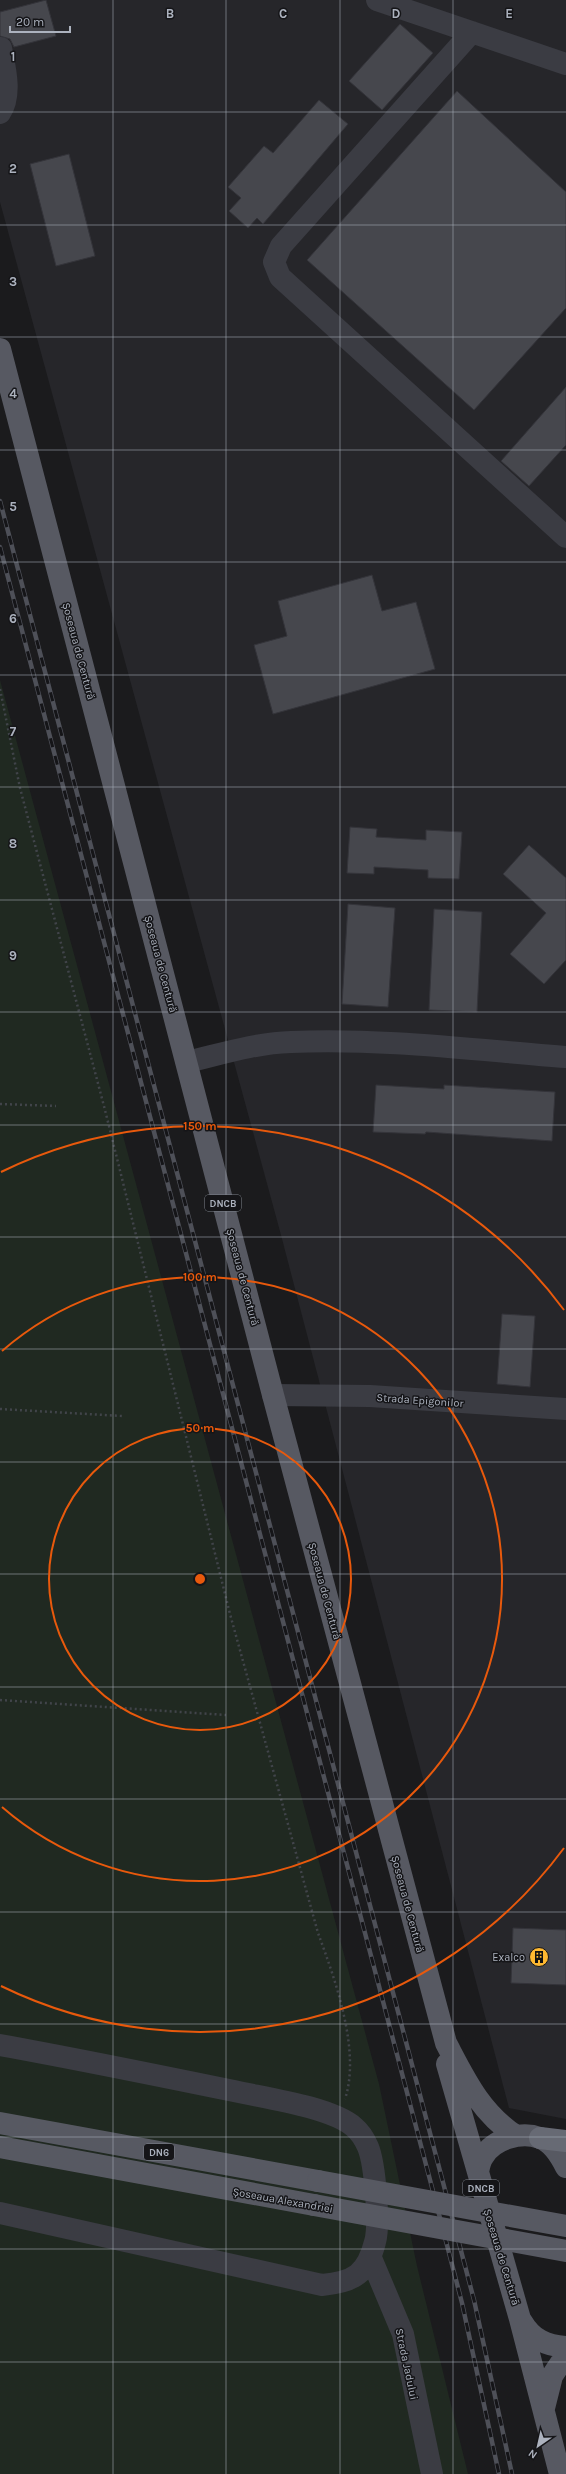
<svg xmlns="http://www.w3.org/2000/svg" width="566" height="2474" viewBox="0 0 566 2474" font-family="Karla,sans-serif">
  <rect width="100%" height="100%" fill="#1b1b1d"/>
  <!-- built -->
  <path fill="#26262a" d="M 0,0 L 566,0 L 566,2119 L 509,2108 L 281,1235 L 0,202 Z"/>
  <!-- green -->
  <path fill="#202921" d="M 0,680 L 379,2084 L 417,2266 L 468,2474 L 0,2474 Z"/>
  <!-- building -->
  <path fill="#46474d" stroke="#34343a" d="M 46,0 L 56,36 L 14,47 L 10,39 L 0,36 L 0,12 Z
    M 400,24 L 433,53 L 382,110 L 349,81 Z
    M 457,91 L 566,192 L 566,308 L 474,410 L 307,260 Z
    M 319,100 L 348,124 L 263,224 L 257,218 L 248,228 L 229,211 L 241,198 L 228,187 L 264,146 L 273,153 Z
    M 69,154 L 95,256 L 56,266 L 30,164 Z
    M 566,387 L 566,445 L 529,486 L 501,461 Z
    M 372,575 L 382,611 L 416,602 L 435,669 L 273,714 L 254,645 L 287,636 L 278,601 Z
    M 350,827 L 377,829 L 376,837 L 426,840 L 426,830 L 462,832 L 459,879 L 428,878 L 428,870 L 374,867 L 374,874 L 347,873 Z
    M 529,845 L 566,878 L 566,960 L 544,984 L 510,954 L 546,913 L 503,874 Z
    M 348,904 L 395,908 L 388,1007 L 342,1004 Z
    M 434,909 L 482,912 L 477,1012 L 429,1010 Z
    M 376,1085 L 444,1089 L 444,1085 L 555,1092 L 552,1141 L 426,1132 L 425,1134 L 373,1132 Z
    M 502,1314 L 535,1316 L 530,1387 L 497,1384 Z
    M 513,1928 L 566,1930 L 566,1985 L 511,1983 Z"/>
  <g fill="none" stroke-linecap="round" stroke-linejoin="round">
    <!-- path -->
    <path stroke="#41444a" stroke-width="2.5" stroke-dasharray="2 3" stroke-linecap="butt" d="M 0,689 L 20,788 L 105,1110 L 230,1614 L 318,1933 C 335,1979 361,2051 345,2099
      M 0,1104 L 56,1106
      M 0,1409 L 122,1416
      M 0,1700 L 226,1715"/>
    <!-- minor -->
    <path stroke="#3b3c43" stroke-width="22" d="M 377,0 L 566,64
      M 472,32 L 281,246 L 274,262 L 280,277 L 566,537
      M 0,113 C 12,95 5,68 1,48
      M 187,1062 C 221,1054 256,1043 291,1042 C 382,1038 475,1050 566,1057
      M 273,1395 L 370,1396 L 566,1409
      M 0,2045 C 78,2059 156,2075 234,2091 C 265,2098 331,2107 354,2127 C 360,2132 365,2140 368,2147 C 375,2164 380,2225 375,2242 C 367,2274 354,2282 322,2285 L 0,2213
      M 371,2258 L 403,2334 L 432,2474"/>
    <!-- major -->
    <path stroke="#575962" stroke-width="22" d="M 0,349 L 273,1395 L 446,2043 C 465,2079 480,2112 516,2136
      M 447,2064 L 478,2172
      M 0,2123 L 318,2181
      M 0,2147 L 314,2205
      M 522,2322 C 532,2339 546,2346 566,2347
      M 544,2408 L 552,2376 L 566,2355
      M 560,2474 L 520,2319 L 478,2172 C 479,2167 480,2161 483,2157 C 493,2139 521,2131 540,2138 C 552,2142 561,2157 566,2167"/>
    <!-- highway -->
    <path stroke="#676a74" stroke-width="22" d="M 540,2138 L 566,2141"/>
    <defs>
      <path id="rail" d="M 0,501 L 474,2300 L 512,2474
        M 0,547 L 434,2195 L 462,2303 L 499,2474"/>
    </defs>
    <!-- rail casing -->
    <use href="#rail" stroke="#4e5058" stroke-width="4.5"/>
    <!-- rail -->
    <use href="#rail" stroke="#151518" stroke-width="3" stroke-dasharray="9" stroke-linecap="butt"/>
    <!-- major-bridge -->
    <path stroke="#575962" stroke-width="22" d="M 318,2181 L 566,2226
      M 314,2205 L 566,2251"/>
  </g>
  <!-- grid -->
  <path fill="none" stroke="#acb2be" stroke-width="1" stroke-opacity="0.55" d="M 113,0 L 113,2474M 226,0 L 226,2474M 340,0 L 340,2474M 453,0 L 453,2474M 0,112 L 566,112M 0,225 L 566,225M 0,337 L 566,337M 0,450 L 566,450M 0,562 L 566,562M 0,675 L 566,675M 0,787 L 566,787M 0,900 L 566,900M 0,1012 L 566,1012M 0,1125 L 566,1125M 0,1237 L 566,1237M 0,1349 L 566,1349M 0,1462 L 566,1462M 0,1574 L 566,1574M 0,1687 L 566,1687M 0,1799 L 566,1799M 0,1912 L 566,1912M 0,2024 L 566,2024M 0,2137 L 566,2137M 0,2249 L 566,2249M 0,2362 L 566,2362"/>
  <!-- distance rings -->
  <g fill="none" stroke="#e8590c" stroke-width="2">
    <circle cx="200" cy="1579" r="151"/>
    <path d="M2 1351A302 302 0 1 1 2 1807"/>
    <path d="M564 1848A453 453 0 0 1 1 1986M1 1172A453 453 0 0 1 564 1310"/>
  </g>
  <!-- icons -->
  <defs>
    <symbol id="building-disc" viewBox="-11 -11 22 22"><circle r="9.5" fill="#ffb931" stroke="#151518"/><path d="M-4-6H4V6H1V3H-1V6H-4ZM-2.5-4.3h1.7v1.8h-1.7ZM.8-4.3h1.7v1.8H.8ZM-2.5-1h1.7V.8h-1.7ZM.8-1h1.7V.8H.8Z" fill="#111"/></symbol>
  </defs>
  <g fill-rule="evenodd">
    <use href="#building-disc" x="528" y="1946" width="22" height="22"/>
  </g>
  <g text-anchor="middle" stroke-width="3" stroke-linejoin="round" paint-order="stroke">
    <!-- shield labels -->
    <g fill="#151518" stroke="#7f838c" stroke-width="1">
      <rect x="205" y="1195" width="36" height="16" rx="3"/>
      <rect x="144" y="2144" width="30" height="16" rx="3"/>
      <rect x="463" y="2180" width="36" height="16" rx="3"/>
    </g>
    <g font-size="10" font-weight="bold" fill="#acb2be">
      <text x="223" y="1207">DNCB</text>
      <text x="159" y="2156">DN6</text>
      <text x="481" y="2192">DNCB</text>
    </g>
    <!-- street labels -->
    <g font-size="11" fill="#acb2be" stroke="#151518">
      <text transform="translate(79 651) rotate(75)" y="4">Șoseaua de Centură</text>
      <text transform="translate(161 964) rotate(75)" y="4">Șoseaua de Centură</text>
      <text transform="translate(243 1277) rotate(75)" y="4">Șoseaua de Centură</text>
      <text transform="translate(420 1400) rotate(4)" y="4">Strada Epigonilor</text>
      <text transform="translate(325 1591) rotate(75)" y="4">Șoseaua de Centură</text>
      <text transform="translate(408 1904) rotate(75)" y="4">Șoseaua de Centură</text>
      <text transform="translate(283 2200) rotate(10)" y="4">Șoseaua Alexandriei</text>
      <text transform="translate(502 2257) rotate(73)" y="4">Șoseaua de Centură</text>
      <text transform="translate(407 2364) rotate(78)" y="4">Strada Jadului</text>
    </g>
    <!-- poi labels -->
    <g font-size="11" fill="#acb2be" stroke="#151518" text-anchor="end">
      <text x="525" y="1961">Exalco</text>
    </g>
  </g>
  <g font-size="13" text-anchor="middle" font-weight="bold" fill="#acb2be" stroke="#151518" stroke-width="3" stroke-linejoin="round" paint-order="stroke">
    <text x="170" y="18">B</text>
    <text x="283" y="18">C</text>
    <text x="396" y="18">D</text>
    <text x="509" y="18">E</text>
    <text x="13" y="61">1</text>
    <text x="13" y="173">2</text>
    <text x="13" y="286">3</text>
    <text x="13" y="398">4</text>
    <text x="13" y="511">5</text>
    <text x="13" y="623">6</text>
    <text x="13" y="736">7</text>
    <text x="13" y="848">8</text>
    <text x="13" y="960">9</text>
  </g>
  <circle cx="200" cy="1579" r="6" fill="#e8590c" stroke="#151518" stroke-width="2"/>
  <g font-size="12" text-anchor="middle" font-weight="bold" fill="#e8590c" stroke="#151518" stroke-width="3" stroke-linejoin="round" paint-order="stroke">
    <text x="200" y="1130">150 m</text>
    <text x="200" y="1281">100 m</text>
    <text x="200" y="1432">50 m</text>
  </g>
  <!-- north arrow -->
  <g transform="translate(538 2446) rotate(214)" stroke="#151518" stroke-width="3" paint-order="stroke">
  <path d="M0-3L7 15L0 10L-7 15Z" fill="#acb2be"/>
  <text y="-6" font-size="11" font-weight="bold" text-anchor="middle" fill="#acb2be">N</text>
  </g>
  <!-- scale -->
  <path d="M10 26v6h60v-6" fill="none" stroke="#acb2be" stroke-width="2"/>
  <text x="16" y="26" font-size="12" fill="#acb2be" stroke="#151518" stroke-width="3" paint-order="stroke">20 m</text>
</svg>
